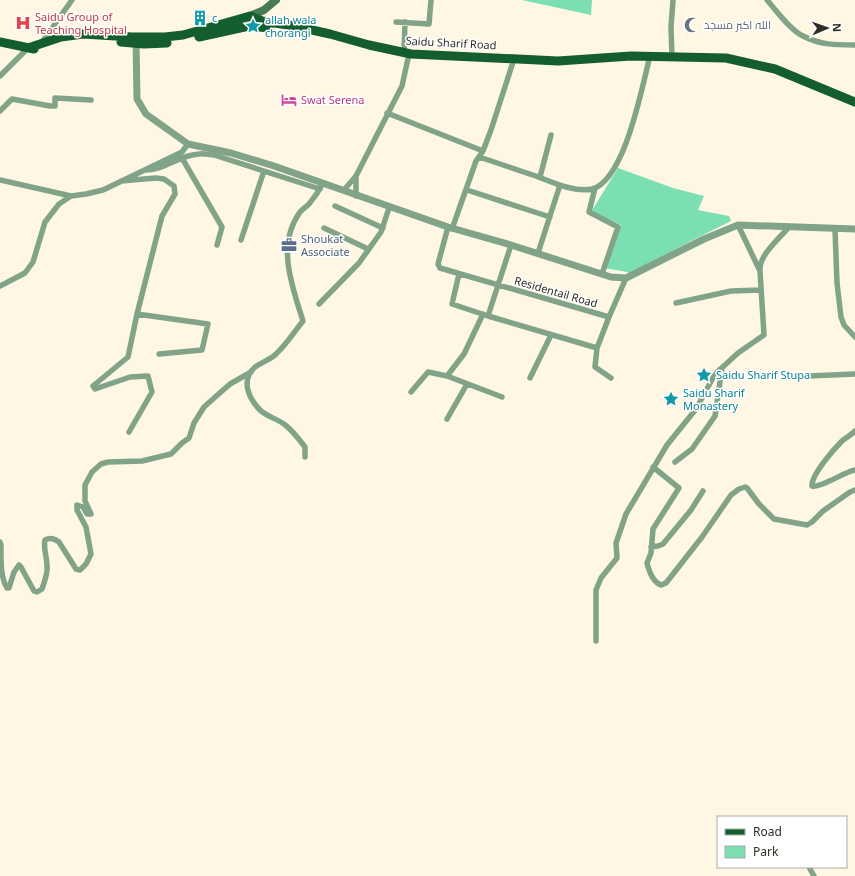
<svg xmlns="http://www.w3.org/2000/svg" width="855" height="876" viewBox="0 0 855 876" font-family="'Noto Sans',Cairo,sans-serif">
  <rect width="100%" height="100%" fill="#fff7e3"/>
  <!-- green -->
  <path fill="#7bdfb2" d="M 522,0 L 592,0 L 591,15 Z
    M 618,168 L 673,188 L 704,196 L 698,210 L 729,216 L 731,221 L 689,242 L 632,273 L 605,268 L 621,225 L 591,212 Z"/>
  <g fill="none" stroke-linecap="round" stroke-linejoin="round">
    <!-- minor -->
    <path stroke="#81a488" stroke-width="5.5" d="M 767,0 C 776,10 790,30 803,36 C 820,45 836,45 855,45
      M 396,22 L 429,24 L 431,0
      M 42,42 L 72,0
      M 404,53 L 405,22
      M 672,57 L 671,27 L 673,0
      M 0,76 L 28,48
      M 0,111 L 12,99 L 50,106 L 55,106 L 55,98 L 91,100
      M 387,113 L 483,151
      M 479,157 C 498,163 517,170 536,176 C 552,182 575,193 592,189 C 625,180 642,87 650,56
      M 182,158 L 222,227 L 217,245
      M 145,170 C 165,170 179,155 199,154 C 204,153 209,155 214,155 L 320,189
      M 356,176 L 356,196
      M 540,177 L 551,135
      M 0,180 L 71,196 L 86,194 L 103,190 L 182,152 L 188,144
      M 121,181 L 156,178 L 164,179 L 174,186 L 175,194 L 162,216 L 137,314 L 128,357 L 93,386 L 95,389 L 130,377 L 148,376 L 152,392 L 129,432
      M 595,188 L 589,212 L 618,227 L 602,274
      M 344,190 L 356,176 L 402,86 L 409,54
      M 467,190 L 550,217
      M 335,206 L 383,228
      M 448,227 L 438,264 L 440,268 L 609,317
      M 324,228 L 368,249
      M 452,229 L 476,161 L 483,151 L 491,130 L 514,59
      M 835,229 L 837,283 L 841,317 L 844,325 L 855,337
      M 241,240 L 264,171
      M 538,253 L 560,185
      M 760,270 C 759,255 780,238 789,227
      M 459,274 L 452,304 L 488,316 L 597,348
      M 0,286 L 25,273 L 33,262 L 45,222 L 59,204 L 71,196
      M 676,303 L 731,291 L 761,290
      M 319,304 L 359,263 L 381,232 L 389,208
      M 137,314 L 208,324 L 202,350 L 159,354
      M 488,316 L 511,245
      M 447,376 L 464,354 L 483,314
      M 809,376 L 855,374
      M 530,378 L 551,335
      M 611,378 L 595,367 L 597,348 L 609,317 L 626,278
      M 411,392 L 428,372 L 447,376 L 502,397
      M 447,419 L 467,384
      M 855,431 C 851,435 846,438 842,441 C 834,449 811,475 812,486 C 821,488 844,472 855,470
      M 305,457 L 305,447 C 299,439 292,430 284,424 C 277,419 266,416 260,410 C 249,399 240,380 255,367 C 262,362 270,360 276,354 C 287,344 294,332 303,321 C 292,286 276,245 300,212 C 303,209 307,206 309,204 C 315,197 319,191 323,183
      M 675,462 L 692,449 L 715,416 L 722,368
      M 653,467 L 679,488 L 653,529 L 651,553 L 647,563 C 649,571 653,582 661,585 L 666,583 L 702,537 L 731,495 L 739,489 L 745,487 L 747,488 L 759,504 L 774,519 L 807,525 L 812,522 L 823,511 L 850,492 L 855,490
      M 0,542 L 1,545 C 1,558 0,577 7,588 L 9,588 L 14,572 L 19,565 L 21,567 L 34,591 L 37,592 L 42,589 C 44,582 48,574 47,566 C 47,557 43,548 45,540 C 50,537 55,539 59,542 L 76,569 L 80,570 L 86,564 L 91,554 L 86,527 L 77,510 L 77,505 L 83,507 L 87,514 L 91,514 L 85,501 L 85,485 L 92,472 L 101,464 L 108,462 L 142,461 L 171,454 L 182,443 L 189,438 L 194,423 L 204,407 L 230,384 L 251,372
      M 651,547 L 658,546 L 663,544 L 691,510 L 703,491
      M 596,641 L 596,590 L 601,578 L 617,558 L 616,543 L 626,514 L 667,445 L 696,409 L 715,374 L 738,353 L 764,335 L 760,271 L 738,225
      M 809,867 L 814,876"/>
    <!-- tertiary -->
    <path stroke="#81a488" stroke-width="7" d="M 136,40 L 137,99 L 146,114 L 188,144 L 231,153 L 274,166 L 448,227 L 511,245 L 611,277 L 626,278 L 704,239 L 738,225 L 855,229"/>
    <!-- secondary -->
    <path stroke="#477b53" stroke-width="8" d="M 250,16 L 264,10 L 276,0"/>
    <!-- primary -->
    <path stroke="#135d2e" stroke-width="9" d="M 199,37 L 249,26 L 269,28
      M 0,42 L 34,49
      M 121,42 L 144,44 L 167,43
      M 28,48 L 61,37 L 83,34 L 132,37 L 165,37 L 183,35 L 250,16 L 262,21 L 294,26 L 330,34 L 369,45 L 411,54 L 558,61 L 631,56 L 726,58 L 775,69 L 855,102"/>
  </g>
  <!-- icons -->
  <defs>
    <symbol id="building-bare" viewBox="-9 -9 18 18"><path d="M-4-6H4V6H1V3H-1V6H-4ZM-2.5-4.3h1.7v1.8h-1.7ZM.8-4.3h1.7v1.8H.8ZM-2.5-1h1.7V.8h-1.7ZM.8-1h1.7V.8H.8Z" fill="#0f9aa8" stroke="#fff" stroke-width="2.5" paint-order="stroke"/></symbol>
    <symbol id="hospital-bare" viewBox="-9 -9 18 18"><path d="M-5-5h3v3.5h4V-5h3V5h-3V1.5h-4V5h-3Z" fill="#e0444e" stroke="#fff" stroke-width="2.5" paint-order="stroke"/></symbol>
    <symbol id="mosque-bare" viewBox="-9 -9 18 18"><path d="M3.5-4.9A6 6 0 1 0 3.5 4.9A5 5 0 1 1 3.5-4.9Z" fill="#6b7280" stroke="#fff" stroke-width="2.5" paint-order="stroke"/></symbol>
    <symbol id="sight-bare" viewBox="-9 -9 18 18"><path d="M0-6L1.8-2.2L6-1.7L2.9 1.2L3.7 5.4L0 3.3L-3.7 5.4L-2.9 1.2L-6-1.7L-1.8-2.2Z" fill="#0f9aa8" stroke="#fff" stroke-width="2.5" paint-order="stroke"/></symbol>
    <symbol id="hotel-bare" viewBox="-9 -9 18 18"><path d="M-6-4.5h1.5V1H6V5H4.5V3h-9V5H-6ZM-4 0a1.8 1.8 0 1 1 3.6 0ZM.5 0V-2.5h3Q6-2.5 6 0Z" fill="#d1479c" stroke="#fff" stroke-width="2.5" paint-order="stroke"/></symbol>
    <symbol id="office-bare" viewBox="-9 -9 18 18"><path d="M-6-3h4V-5.5h4V-3h4V5H-6ZM-1-4.5V-3h2v-1.5ZM-6 0V1H6V0Z" fill="#5c6f8a" stroke="#fff" stroke-width="2.5" paint-order="stroke"/></symbol>
  </defs>
  <g fill-rule="evenodd">
    <use href="#building-bare" x="189" y="7" width="22" height="22"/>
    <use href="#hospital-bare" x="12" y="12" width="22" height="22"/>
    <use href="#mosque-bare" x="681" y="14" width="22" height="22"/>
    <use href="#sight-bare" x="242" y="15" width="22" height="22"/>
    <use href="#hotel-bare" x="278" y="89" width="22" height="22"/>
    <use href="#office-bare" x="278" y="234" width="22" height="22"/>
    <use href="#sight-bare" x="693" y="364" width="22" height="22"/>
    <use href="#sight-bare" x="660" y="388" width="22" height="22"/>
  </g>
  <g text-anchor="middle" stroke-width="3" stroke-linejoin="round" paint-order="stroke">
    <!-- health labels -->
    <g font-size="11" fill="#be3a42" stroke="#fff" text-anchor="start">
      <text x="35" y="21">Saidu Group of<tspan x="35" dy="13">Teaching Hospital</tspan></text>
    </g>
    <!-- culture labels -->
    <g font-size="11" fill="#0d838f" stroke="#fff" text-anchor="start">
      <text x="212" y="22">c</text>
      <text x="265" y="24">allah wala<tspan x="265" dy="13">chorangi</tspan></text>
      <text x="716" y="379">Saidu Sharif Stupa</text>
      <text x="683" y="397">Saidu Sharif<tspan x="683" dy="13">Monastery</tspan></text>
    </g>
    <!-- worship labels -->
    <g font-size="11" fill="#5b616d" stroke="#fff" text-anchor="start">
      <text x="704" y="29">اللہ اکبر مسجد</text>
    </g>
    <!-- street labels -->
    <g font-size="11" fill="#302d24" stroke="#fff">
      <text transform="translate(451 43) rotate(3)" y="4">Saidu Sharif Road</text>
      <text transform="translate(556 292) rotate(16)" y="4">Residentail Road</text>
    </g>
    <!-- hotel labels -->
    <g font-size="11" fill="#b23c85" stroke="#fff" text-anchor="start">
      <text x="301" y="104">Swat Serena</text>
    </g>
    <!-- service labels -->
    <g font-size="11" fill="#4e5e75" stroke="#fff" text-anchor="start">
      <text x="301" y="243">Shoukat<tspan x="301" dy="13">Associate</tspan></text>
    </g>
  </g>
  <!-- legend -->
  <rect x="717" y="816" width="130" height="52" fill="#ffffff" stroke="#acaba7"/>
  <rect x="725" y="829" width="20" height="6" fill="#135d2e" stroke="#acaba7"/>
  <text x="753" y="836" font-size="12" fill="#302d24">Road</text>
  <rect x="725" y="846" width="20" height="12" fill="#7bdfb2" stroke="#acaba7"/>
  <text x="753" y="856" font-size="12" fill="#302d24">Park</text>
  <!-- north arrow -->
  <g transform="translate(827 28) rotate(88)" stroke="#ffffff" stroke-width="3" paint-order="stroke">
  <path d="M0-3L7 15L0 10L-7 15Z" fill="#302d24"/>
  <text y="-6" font-size="11" font-weight="bold" text-anchor="middle" fill="#302d24">N</text>
  </g>
</svg>
